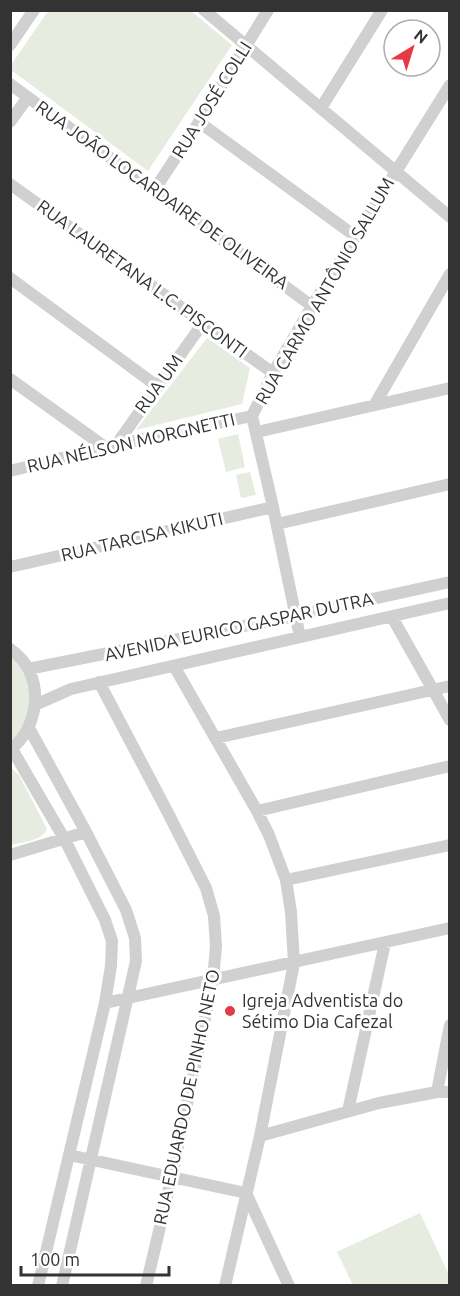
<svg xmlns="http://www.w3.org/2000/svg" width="460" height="1296" viewBox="0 0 460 1296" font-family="Ubuntu,sans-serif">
  <rect width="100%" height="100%" fill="#fff"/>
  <!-- green -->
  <path fill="#e6ecdf" d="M 48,11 L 191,11 L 232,45 L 148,171 L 11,70 L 11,65 Z
    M 207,338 L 250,368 L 242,404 L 136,430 Z
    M 238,434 L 245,467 L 226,472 L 218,439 Z
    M 250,472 L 256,495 L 241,498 L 236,475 Z
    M 10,655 C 38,683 36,714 10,742 Z
    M 11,768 L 19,775 L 47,829 C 42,841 22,842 11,845 Z
    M 420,1213 L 449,1275 L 449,1285 L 353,1285 L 337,1252 Z"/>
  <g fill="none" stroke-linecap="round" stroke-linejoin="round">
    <!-- minor -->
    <path stroke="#d0d0d0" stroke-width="12" d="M 204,10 L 450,217
      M 10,45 L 34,10
      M 10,84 L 312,306
      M 321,108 L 382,10
      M 10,122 L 28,97
      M 199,122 L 355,236
      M 10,184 L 273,373
      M 155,189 L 199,122 L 268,10
      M 10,278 L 157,386
      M 10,379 L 105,447
      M 375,404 L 450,274
      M 257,432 L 450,388
      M 116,445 L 203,323
      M 10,471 L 105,447 L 252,416
      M 277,524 L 450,484
      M 10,567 L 273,507
      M 392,617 L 450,720
      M 300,637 L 273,507 L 252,416 L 273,373 L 312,306 L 450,85
      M 10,649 C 46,673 41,726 10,750
      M 174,666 L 257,811 L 269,835 L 286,880 L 291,912 L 294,963 L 260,1136 L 225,1286
      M 28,669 L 295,616 L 450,582
      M 99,682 L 167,811 L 206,888 L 214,916 L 216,946 L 213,980 L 172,1176 L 146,1286
      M 35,705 L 71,689 L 450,603
      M 29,728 L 86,832 L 126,910 L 135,938 L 136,961 L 62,1286
      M 216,738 L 450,686
      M 12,749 L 65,840 L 105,920 L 112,941 L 111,966 L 105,1003 L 38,1286
      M 257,811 L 450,766
      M 10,855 L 86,832
      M 286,880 L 450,845
      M 105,1003 L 450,928
      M 437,1092 L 450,1025
      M 348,1111 L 385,943
      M 260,1136 L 379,1103 L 437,1092 L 450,1092
      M 69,1155 L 246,1193
      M 246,1193 L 289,1286"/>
  </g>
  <!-- markers -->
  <circle fill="#e63946" stroke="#fff" stroke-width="2" cx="230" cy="1011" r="6"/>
  <g text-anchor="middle" stroke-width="6" stroke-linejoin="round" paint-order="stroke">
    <!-- street labels -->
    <g font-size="18" fill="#333" stroke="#fff">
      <text transform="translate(212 100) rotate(-58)" y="6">RUA JOSÉ COLLI</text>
      <text transform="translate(162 195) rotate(36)" y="6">RUA JOÃO LOCARDAIRE DE OLIVEIRA</text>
      <text transform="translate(142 279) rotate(36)" y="6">RUA LAURETANA L.C. PISCONTI</text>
      <text transform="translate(325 291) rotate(-60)" y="6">RUA CARMO ANTÔNIO SALLUM</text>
      <text transform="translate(159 384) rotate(-54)" y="6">RUA UM</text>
      <text transform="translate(131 443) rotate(-13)" y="6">RUA NÉLSON MORGNETTI</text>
      <text transform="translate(142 537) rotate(-13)" y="6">RUA TARCISA KIKUTI</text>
      <text transform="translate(239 627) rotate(-12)" y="6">AVENIDA EURICO GASPAR DUTRA</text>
      <text transform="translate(187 1097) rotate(-78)" y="6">RUA EDUARDO DE PINHO NETO</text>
    </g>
    <!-- poi labels -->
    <g font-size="18" fill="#333" stroke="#fff" text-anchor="start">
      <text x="242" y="1007">Igreja Adventista do<tspan x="242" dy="21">Sétimo Dia Cafezal</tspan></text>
    </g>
  </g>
  <!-- border -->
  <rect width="460" height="1296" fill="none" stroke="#333333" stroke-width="24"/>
  <!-- north arrow -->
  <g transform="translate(412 48) rotate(38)"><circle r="28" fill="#ffffff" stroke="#adadad" stroke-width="1.5"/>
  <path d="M0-4.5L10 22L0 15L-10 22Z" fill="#e63946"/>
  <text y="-9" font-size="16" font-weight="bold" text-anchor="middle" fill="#333333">N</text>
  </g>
  <!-- scale -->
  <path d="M21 1266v9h148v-9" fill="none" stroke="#333333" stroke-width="3"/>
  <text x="30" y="1266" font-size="18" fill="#333333" stroke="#ffffff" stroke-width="4.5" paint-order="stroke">100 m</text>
</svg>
